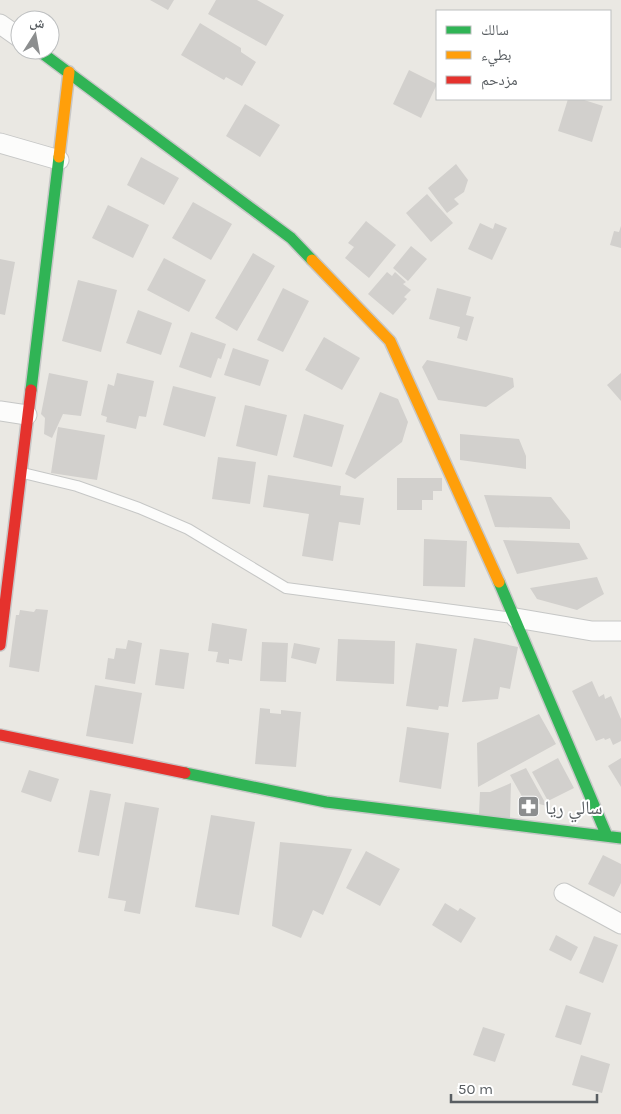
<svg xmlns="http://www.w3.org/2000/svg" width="621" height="1114" viewBox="0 0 621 1114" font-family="Karla,'Noto Naskh Arabic',sans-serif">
  <rect width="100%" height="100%" fill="#eae8e3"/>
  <!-- building -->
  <path fill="#d2d0cd" d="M 150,0 L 174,0 L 168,10 Z
    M 216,0 L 257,0 L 284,15 L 266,46 L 208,14 Z
    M 200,23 L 241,48 L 241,52 L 256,62 L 242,86 L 226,77 L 224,80 L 181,55 Z
    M 409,70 L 437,84 L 421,118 L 393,104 Z
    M 568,99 L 581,99 L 603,106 L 592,142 L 558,131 Z
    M 245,104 L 280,125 L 260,157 L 226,136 Z
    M 141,157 L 179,178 L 164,205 L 127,185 Z
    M 456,164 L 468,180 L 464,192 L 454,199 L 459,204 L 447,213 L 428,188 Z
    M 427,194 L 453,223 L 431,242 L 406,213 Z
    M 193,202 L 232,224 L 211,260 L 172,238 Z
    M 108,205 L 149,225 L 133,258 L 92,238 Z
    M 366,221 L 396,245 L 369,278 L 345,258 L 354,247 L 348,243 Z
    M 480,223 L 493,229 L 495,223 L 507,228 L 492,260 L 468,249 Z
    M 621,226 L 621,248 L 610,245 L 614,231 L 619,232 Z
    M 411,246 L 427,259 L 408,281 L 393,268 Z
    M 253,253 L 275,266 L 237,331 L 215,318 Z
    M 164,258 L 206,280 L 189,312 L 147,290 Z
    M 0,259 L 15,262 L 5,315 L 0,314 Z
    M 387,272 L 392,276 L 395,272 L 406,282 L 403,284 L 411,290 L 404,297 L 407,299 L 393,315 L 368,294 Z
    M 78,280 L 117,290 L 101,352 L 62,341 Z
    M 283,288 L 309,301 L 283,352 L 257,340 Z
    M 437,288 L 471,297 L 466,315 L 474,317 L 467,341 L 457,338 L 460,327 L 429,319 Z
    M 138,310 L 172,323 L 161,355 L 126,343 Z
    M 191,332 L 226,344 L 221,359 L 218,358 L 211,378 L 179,367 Z
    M 324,337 L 360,358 L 342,390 L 305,370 Z
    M 233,348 L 269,360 L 260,386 L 224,375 Z
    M 427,360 L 513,378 L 514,387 L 486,407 L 438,400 L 422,367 Z
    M 49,373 L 88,381 L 81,416 L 63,414 L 52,438 L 44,434 L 45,418 L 41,414 Z
    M 117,373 L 154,381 L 146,417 L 139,416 L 136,429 L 106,422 L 107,417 L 101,415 L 108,384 L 114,386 Z
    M 621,373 L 621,401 L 607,385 Z
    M 173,386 L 216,397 L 205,437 L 163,425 Z
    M 380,392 L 398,399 L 408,422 L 402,442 L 355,479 L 345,474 Z
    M 245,405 L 287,415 L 277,456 L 236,446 Z
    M 304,414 L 344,425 L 332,467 L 293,457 Z
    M 58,427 L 105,435 L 97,480 L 51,473 Z
    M 460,434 L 519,439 L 526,456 L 526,469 L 460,460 Z
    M 218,457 L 256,462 L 250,504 L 212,499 Z
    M 268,475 L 341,486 L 340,495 L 364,498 L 360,525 L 339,522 L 333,561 L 302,556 L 309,514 L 263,507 Z
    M 397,478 L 442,478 L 442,491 L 433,491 L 433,500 L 422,500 L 422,510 L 397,510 Z
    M 484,495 L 551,497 L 570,521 L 570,529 L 495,527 Z
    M 424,539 L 467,541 L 465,587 L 423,586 Z
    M 503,540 L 579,543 L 588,559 L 517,574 Z
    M 597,577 L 604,594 L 577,610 L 537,599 L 530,588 Z
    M 36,609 L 48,610 L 39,672 L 9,667 L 16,615 L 19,615 L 20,610 L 34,612 Z
    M 212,623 L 247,629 L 242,661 L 229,659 L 229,664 L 216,662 L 218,652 L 208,651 Z
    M 474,638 L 518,647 L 510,689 L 500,687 L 498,699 L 462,702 Z
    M 338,639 L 395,641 L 394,684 L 336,681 Z
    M 128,640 L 142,643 L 135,684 L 105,679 L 108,658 L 114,659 L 116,648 L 126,649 Z
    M 262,642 L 288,643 L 286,682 L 260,681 Z
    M 294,643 L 320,648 L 316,664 L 291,658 Z
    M 416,643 L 457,649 L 448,707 L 439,706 L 438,710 L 406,706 Z
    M 160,649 L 189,653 L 184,689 L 155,685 Z
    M 592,681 L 599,697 L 604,694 L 605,699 L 611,696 L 621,719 L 621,741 L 613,745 L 610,738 L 605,740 L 604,738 L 596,741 L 572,691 Z
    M 95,685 L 142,693 L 133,744 L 86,736 Z
    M 260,708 L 270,709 L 270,713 L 281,714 L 281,710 L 301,712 L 296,767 L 255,764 Z
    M 539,714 L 556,744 L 478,787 L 477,743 Z
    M 407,727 L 449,733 L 441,789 L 399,782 Z
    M 558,758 L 574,788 L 548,801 L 532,772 Z
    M 621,758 L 621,787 L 608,766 Z
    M 526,768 L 547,806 L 524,800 L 510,775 Z
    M 29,770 L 59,779 L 51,802 L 21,792 Z
    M 511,783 L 510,818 L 479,815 L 480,792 L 490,792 Z
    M 90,790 L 111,794 L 99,856 L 78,852 Z
    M 125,802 L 159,808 L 140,914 L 124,911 L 126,901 L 108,898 Z
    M 211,815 L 255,822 L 239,915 L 195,907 Z
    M 280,842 L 352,849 L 323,915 L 313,910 L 301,938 L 272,926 Z
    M 366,851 L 400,869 L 380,906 L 346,888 Z
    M 603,855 L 621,864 L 621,883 L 614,897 L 588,884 Z
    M 445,903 L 458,911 L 460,908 L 476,918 L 461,943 L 432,925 Z
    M 556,935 L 578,947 L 571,961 L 549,950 Z
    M 594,936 L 618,945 L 603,983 L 579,973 Z
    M 566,1005 L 591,1013 L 581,1045 L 555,1037 Z
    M 483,1027 L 505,1034 L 495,1062 L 473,1055 Z
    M 581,1055 L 610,1064 L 602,1093 L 572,1085 Z"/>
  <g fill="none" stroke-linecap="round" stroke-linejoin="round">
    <defs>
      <path id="lane" d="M 23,473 L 77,486 L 139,508 L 188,529 L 286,588 L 513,618"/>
      <path id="street" d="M 0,24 L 20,38
        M 0,143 L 59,160
        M 0,411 L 27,415
        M 516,618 L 592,631 L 621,631
        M 564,893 L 621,924"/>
      <path id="fast" d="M 38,50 L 291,238 L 312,260
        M 31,390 L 59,157
        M 499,582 L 607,836
        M 185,773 L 326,802 L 621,838"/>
      <path id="slow" d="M 59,157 L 69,72
        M 312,260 L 390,341 L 499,582"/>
      <path id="jam" d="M 0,645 L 31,390
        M 0,735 L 185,773"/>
    </defs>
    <!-- lane casing -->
    <use href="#lane" stroke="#c6c7c6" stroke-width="12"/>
    <!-- street casing -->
    <use href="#street" stroke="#c6c7c6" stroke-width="21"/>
    <!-- fast casing -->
    <use href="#fast" stroke="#c7c7c7" stroke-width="14"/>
    <!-- slow casing -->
    <use href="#slow" stroke="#c7c7c7" stroke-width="14"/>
    <!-- jam casing -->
    <use href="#jam" stroke="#c7c7c7" stroke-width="14"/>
    <!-- lane -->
    <use href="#lane" stroke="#fcfcfb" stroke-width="10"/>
    <!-- street -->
    <use href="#street" stroke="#fcfcfb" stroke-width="19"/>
    <!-- fast -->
    <use href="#fast" stroke="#30b455" stroke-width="11"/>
    <!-- slow -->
    <use href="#slow" stroke="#ff9f0a" stroke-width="11"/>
    <!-- jam -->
    <use href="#jam" stroke="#e5322d" stroke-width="11"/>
  </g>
  <!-- icons -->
  <defs>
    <symbol id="pharmacy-square" viewBox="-11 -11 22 22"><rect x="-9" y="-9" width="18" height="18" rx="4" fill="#8c8e8f" stroke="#fff"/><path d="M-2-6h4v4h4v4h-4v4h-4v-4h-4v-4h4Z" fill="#fff"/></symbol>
  </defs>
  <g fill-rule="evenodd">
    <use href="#pharmacy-square" x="516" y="794" width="25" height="25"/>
  </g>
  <g text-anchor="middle" stroke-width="4" stroke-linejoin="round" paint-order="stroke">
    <!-- poi labels -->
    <g font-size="19" fill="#595e62" stroke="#fff" text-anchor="start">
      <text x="545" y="814">سالي ريا</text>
    </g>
  </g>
  <!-- legend -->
  <rect x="436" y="10" width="175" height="90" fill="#ffffff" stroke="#bdbfc0"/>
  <rect x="446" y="26" width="25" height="8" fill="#30b455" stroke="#bdbfc0"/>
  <text x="481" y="35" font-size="15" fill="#595e62">سالك</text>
  <rect x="446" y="51" width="25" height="8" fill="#ff9f0a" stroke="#bdbfc0"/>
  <text x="481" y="60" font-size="15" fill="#595e62">بطيء</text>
  <rect x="446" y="76" width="25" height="8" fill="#e5322d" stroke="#bdbfc0"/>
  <text x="481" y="85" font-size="15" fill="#595e62">مزدحم</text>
  <!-- north arrow -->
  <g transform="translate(35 35) rotate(11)"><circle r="24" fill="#ffffff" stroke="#bdbfc0"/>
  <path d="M0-4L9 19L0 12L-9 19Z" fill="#8c8e8f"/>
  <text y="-8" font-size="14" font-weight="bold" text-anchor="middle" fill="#595e62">ش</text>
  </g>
  <!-- scale -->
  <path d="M451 1094v8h146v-8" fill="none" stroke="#595e62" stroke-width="2.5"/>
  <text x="458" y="1094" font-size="15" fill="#595e62" stroke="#ffffff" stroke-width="4" paint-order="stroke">50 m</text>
</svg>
